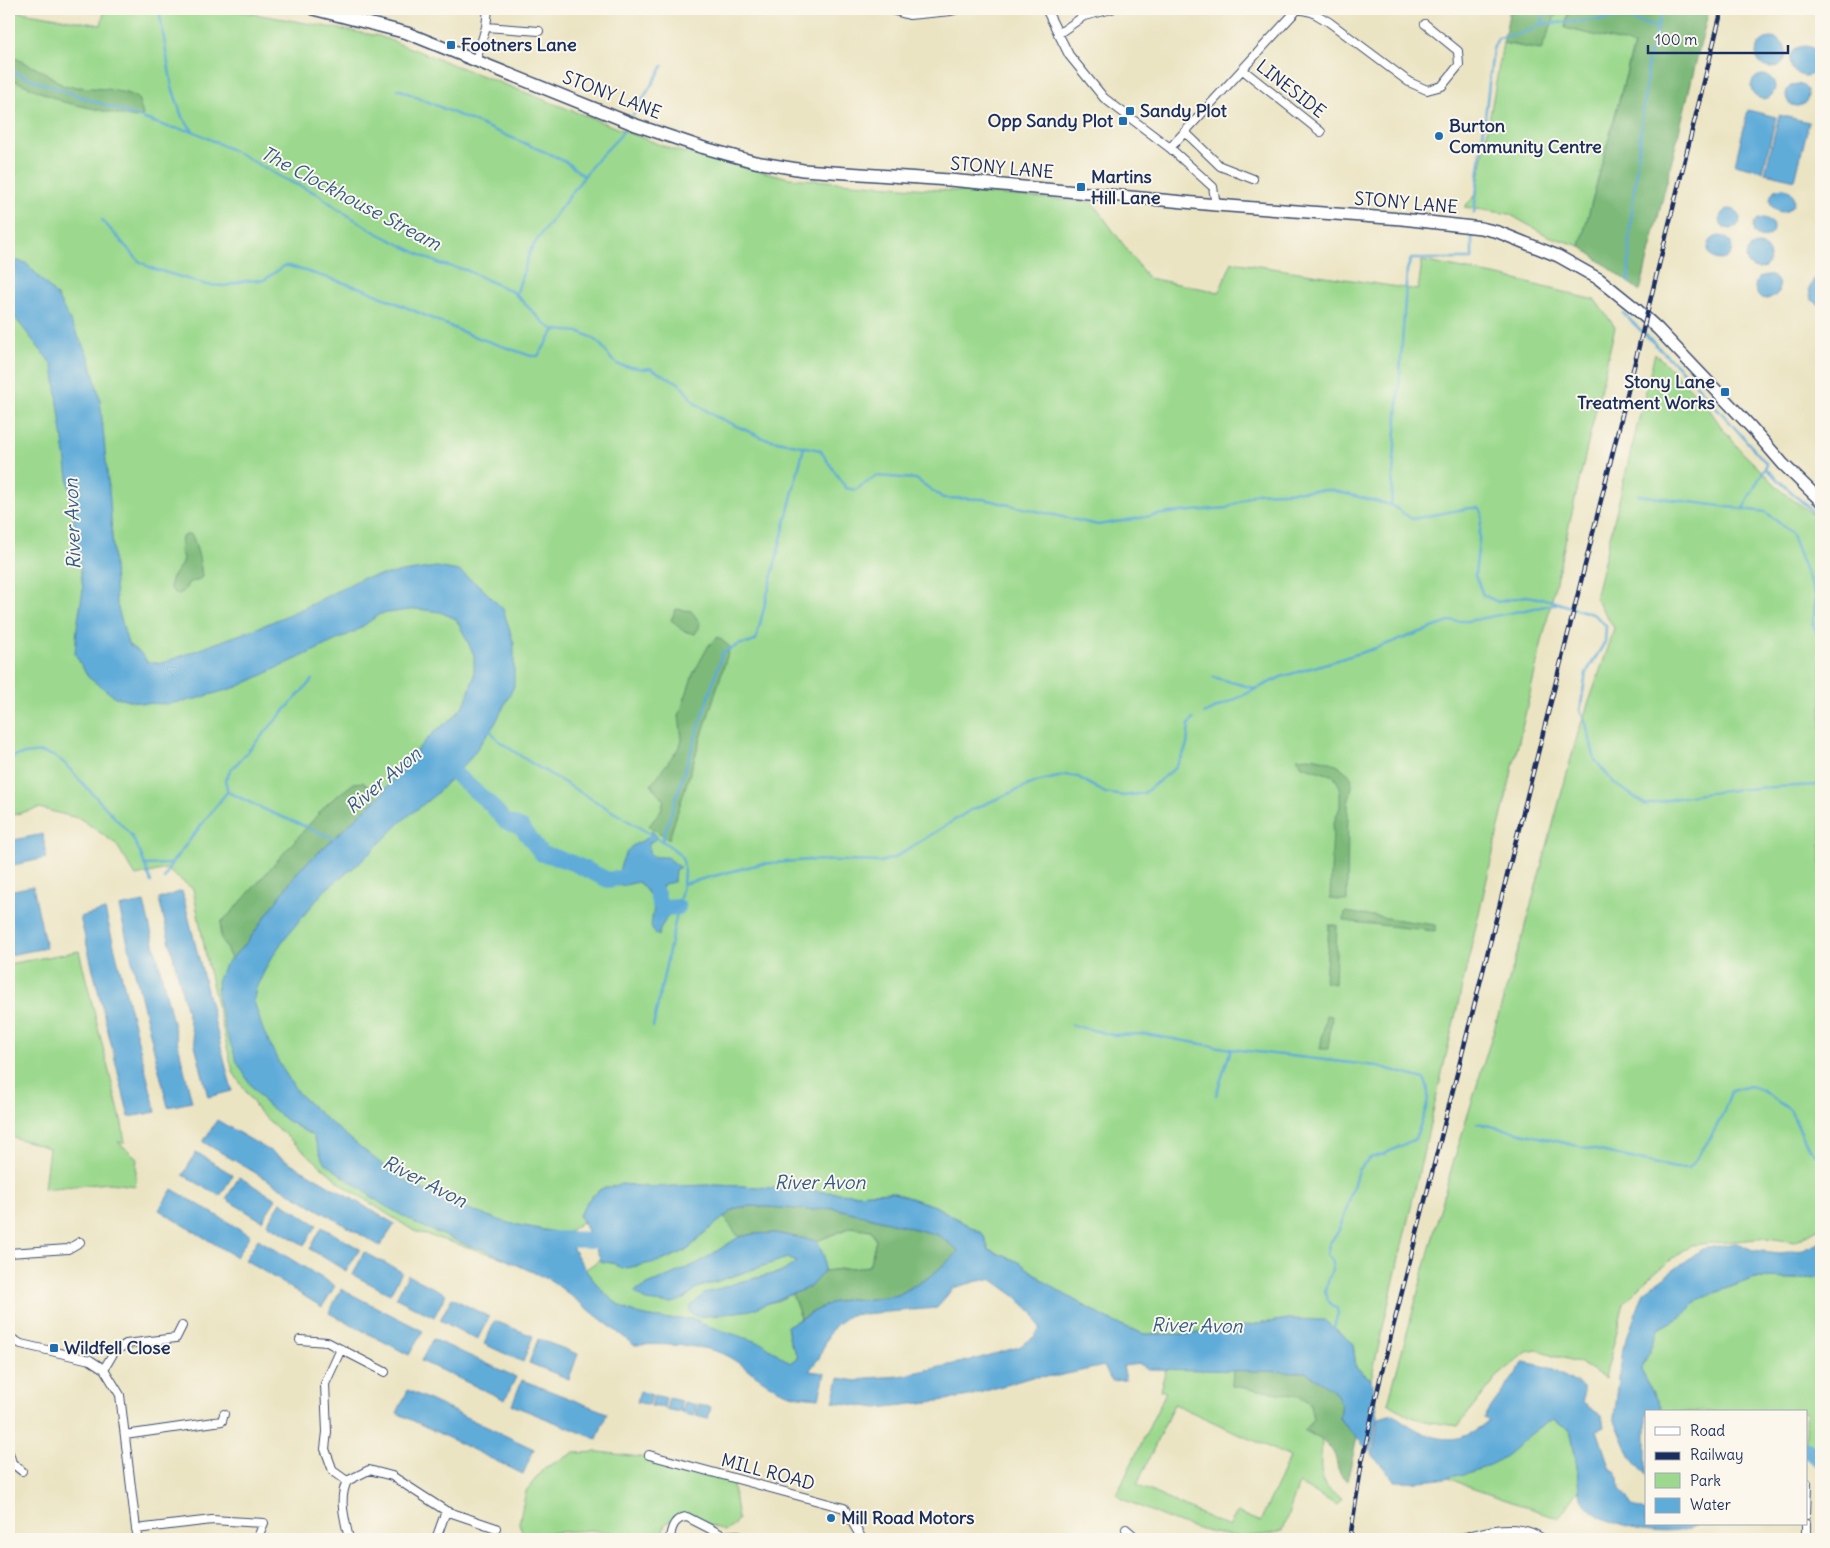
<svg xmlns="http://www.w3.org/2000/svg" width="1830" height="1548" viewBox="0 0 1830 1548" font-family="Delius,sans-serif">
  <rect width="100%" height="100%" fill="#fbf7ec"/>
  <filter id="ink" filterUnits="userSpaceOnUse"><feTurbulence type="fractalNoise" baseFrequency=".02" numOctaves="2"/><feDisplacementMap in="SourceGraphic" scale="10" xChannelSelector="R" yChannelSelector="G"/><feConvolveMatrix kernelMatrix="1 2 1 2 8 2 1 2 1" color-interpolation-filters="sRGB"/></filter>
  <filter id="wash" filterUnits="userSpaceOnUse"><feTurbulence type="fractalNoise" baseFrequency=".0096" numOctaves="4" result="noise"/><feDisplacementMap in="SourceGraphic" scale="20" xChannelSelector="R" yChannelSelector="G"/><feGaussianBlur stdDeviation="1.12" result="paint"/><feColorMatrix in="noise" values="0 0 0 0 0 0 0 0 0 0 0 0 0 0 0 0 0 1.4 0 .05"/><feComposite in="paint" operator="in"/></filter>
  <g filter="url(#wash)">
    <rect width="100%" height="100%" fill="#ebe4c3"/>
    <!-- green -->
    <path fill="#9cd98e" stroke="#5c8476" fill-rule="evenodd" d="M 105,9 L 227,9 L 379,36 L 674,150 L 789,178 L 1092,202 L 1148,278 L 1219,292 L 1232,262 L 1418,290 L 1422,261 L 1504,277 L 1595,300 L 1615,327 L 1371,1379 L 1356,1368 L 1353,1343 L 1289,1319 L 1191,1334 L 1144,1334 L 1111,1321 L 1055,1289 L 1019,1262 L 989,1250 L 983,1234 L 935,1206 L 891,1192 L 853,1194 L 743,1186 L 712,1185 L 648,1187 L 622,1184 L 601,1189 L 589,1199 L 579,1215 L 582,1222 L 565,1234 L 519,1225 L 503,1258 L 414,1231 L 345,1187 L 260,1113 L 233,1072 L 209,971 L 193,889 L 166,869 L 136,876 L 116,844 L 81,819 L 39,808 L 9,816 L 9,10 L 101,25 Z
      M 1558,9 L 1569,9 L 1565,28 L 1634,44 L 1580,246 L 1548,236 L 1509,214 L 1464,207 L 1476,195 L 1503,43 L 1541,50 Z
      M 1655,353 L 1707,406 L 1720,425 L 1741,451 L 1784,493 L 1821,520 L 1821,1227 L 1794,1242 L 1768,1238 L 1691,1245 L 1654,1273 L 1624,1303 L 1605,1378 L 1580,1363 L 1537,1350 L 1527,1352 L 1497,1377 L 1458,1426 L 1424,1421 L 1409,1416 L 1388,1403 L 1451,1170 L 1521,941 L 1578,733 L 1610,642 L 1614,628 L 1595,598 Z
      M 79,951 L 122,1124 L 125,1143 L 118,1142 L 137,1158 L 135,1186 L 109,1183 L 44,1189 L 49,1148 L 9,1136 L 9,964 Z
      M 724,1217 L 739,1237 L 698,1263 L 635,1292 L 684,1299 L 697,1288 L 787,1258 L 798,1262 L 782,1272 L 739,1282 L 714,1316 L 777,1301 L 792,1294 L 801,1318 L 787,1327 L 790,1342 L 798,1357 L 790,1363 C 763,1346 732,1334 702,1324 C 694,1315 680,1320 669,1319 C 658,1318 645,1317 634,1313 C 614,1306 598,1286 585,1270 L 600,1259 L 602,1262 L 613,1263 L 688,1250 L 703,1234 Z
      M 851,1227 L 871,1230 L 876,1241 L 869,1266 L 824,1271 L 824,1257 L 817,1241 Z
      M 1821,1277 L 1821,1460 L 1806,1449 L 1806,1412 L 1663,1412 L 1641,1370 L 1659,1329 L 1684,1315 L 1700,1299 L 1754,1278 L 1798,1279 Z
      M 1166,1369 L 1233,1370 L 1232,1386 L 1300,1396 L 1311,1404 L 1314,1419 L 1304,1430 L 1322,1440 C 1321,1464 1315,1486 1342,1498 L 1337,1505 L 1299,1484 L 1282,1531 C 1223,1548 1174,1521 1120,1498 L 1117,1494 L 1166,1392 L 1160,1390 ZM 1174,1404 L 1290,1457 L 1260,1522 L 1237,1512 L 1229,1527 L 1137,1485 Z
      M 1553,1419 L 1570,1430 L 1576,1460 L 1579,1490 L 1559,1518 L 1468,1487 L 1447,1477 L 1481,1467 Z
      M 599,1452 L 648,1458 L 732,1480 L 738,1519 L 732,1527 L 724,1531 L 689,1515 L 679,1514 L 665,1524 L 661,1539 L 590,1530 L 523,1535 L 519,1523 L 526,1491 L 544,1468 L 574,1453 Z"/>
    <!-- forest -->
    <path fill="#7db979" stroke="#4c746c" d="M 1510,9 L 1558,9 L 1541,50 L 1503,43 Z
      M 1569,9 L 1709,9 L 1640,291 L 1580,246 L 1634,45 L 1565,28 Z
      M 9,55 L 46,73 L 64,86 L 106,89 L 126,93 L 138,98 L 143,115 L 135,118 L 63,102 L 9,78 Z
      M 188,534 L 192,535 C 197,548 201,563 202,577 L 197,581 L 189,582 L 184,591 L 177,595 L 170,588 L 171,579 L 181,565 L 183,558 L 180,551 L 182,537 Z
      M 676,609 L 691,611 L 700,622 L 699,628 L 695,634 L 683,631 L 671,620 Z
      M 718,637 L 730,647 L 669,839 L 649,826 L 661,810 L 664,800 L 651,785 L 680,746 L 682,739 L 679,716 L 693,674 L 709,645 Z
      M 1308,757 C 1328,759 1336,763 1351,776 L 1352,787 L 1348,804 L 1347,901 L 1330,899 L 1333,825 L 1340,807 L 1340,787 L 1334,776 L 1302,766 L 1297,758 Z
      M 363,782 L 379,797 L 298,871 L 248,941 L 231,959 L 220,936 L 221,922 L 232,912 L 328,803 L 354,783 Z
      M 1345,912 L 1435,925 L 1435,931 L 1352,922 L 1344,920 Z
      M 1329,925 L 1337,925 L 1335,984 L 1325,982 Z
      M 1326,1015 L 1332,1016 L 1328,1049 L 1320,1049 Z
      M 751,1206 L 812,1210 L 834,1208 L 938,1235 L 959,1251 L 931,1276 L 898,1295 L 864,1300 L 849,1299 L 830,1303 L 801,1318 L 792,1294 L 810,1287 L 824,1271 L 869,1266 L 876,1241 L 871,1230 L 851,1227 L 817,1241 L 775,1233 L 754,1234 L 739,1237 L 724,1217 L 736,1208 Z
      M 1233,1370 L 1306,1372 L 1333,1390 L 1341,1403 L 1339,1419 L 1357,1438 L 1347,1481 C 1333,1469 1340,1461 1331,1449 C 1325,1440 1313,1435 1304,1430 L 1314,1419 L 1311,1404 L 1300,1396 L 1232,1386 Z"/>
    <!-- water -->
    <path fill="#60acd9" stroke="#3e6e9c" d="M1756 53a15 15 0 1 1 30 0a15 15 0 1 1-30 0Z
      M1790 61a15 15 0 1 1 30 0a15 15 0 1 1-30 0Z
      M1751 87a12 12 0 1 1 24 0a12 12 0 1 1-24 0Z
      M1786 95a11 11 0 1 1 22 0a11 11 0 1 1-22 0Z
      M 1748,110 L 1776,117 L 1763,171 L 1735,164 Z
      M 1779,115 L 1809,122 L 1795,180 L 1765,173 Z
      M1770 200a12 12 0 1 1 24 0a12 12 0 1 1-24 0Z
      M1720 219a10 10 0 1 1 20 0a10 10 0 1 1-20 0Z
      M1753 228a10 10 0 1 1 20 0a10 10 0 1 1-20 0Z
      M1708 248a12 12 0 1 1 24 0a12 12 0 1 1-24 0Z
      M1746 257a12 12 0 1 1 24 0a12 12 0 1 1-24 0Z
      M 9,259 L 26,263 L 57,296 L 89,357 L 100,399 L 110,501 L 116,601 L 128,644 L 143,655 L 147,662 L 162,663 L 260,627 L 308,606 L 362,578 L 436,567 L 459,571 L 481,587 L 503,609 L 514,644 L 514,686 L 495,724 L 468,761 L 436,794 L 402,821 L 362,861 L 325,890 L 284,939 L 270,960 L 256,988 L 254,1001 L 263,1030 L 279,1063 L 298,1093 L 326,1119 L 390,1171 L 415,1186 L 476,1212 L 508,1223 L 565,1234 C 580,1262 602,1302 635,1313 C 646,1317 658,1318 669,1319 C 680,1320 694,1315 702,1324 L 764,1344 L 790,1363 L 798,1357 L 790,1342 L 787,1326 L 830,1303 L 849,1299 L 864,1300 L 898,1295 L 931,1276 L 959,1251 L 938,1235 L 834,1208 L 812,1210 L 751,1206 L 736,1208 L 703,1234 L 688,1250 L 661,1261 L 622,1269 L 613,1263 L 602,1262 L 579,1215 L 589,1199 L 601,1189 L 622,1184 L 648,1187 L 712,1185 L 743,1186 L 853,1194 L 891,1192 L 935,1206 L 983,1234 L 989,1250 L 1019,1262 L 1055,1289 L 1111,1321 L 1144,1334 L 1191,1334 L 1289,1319 L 1324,1320 L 1353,1343 L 1356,1368 L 1371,1379 L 1378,1416 L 1370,1452 L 1339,1419 L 1341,1403 L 1333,1390 L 1306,1372 L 1148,1369 L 1140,1364 L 1123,1366 L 1126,1380 L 1111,1381 L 1104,1366 L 1058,1376 L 1032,1377 L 969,1396 L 946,1400 L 878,1408 L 833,1402 L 839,1378 L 857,1381 L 866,1378 L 900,1376 L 976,1359 L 1019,1347 L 1034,1337 L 1040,1329 L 1034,1314 L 1015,1296 L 991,1279 L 978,1281 L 953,1288 L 937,1308 L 850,1315 L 837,1324 L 830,1332 L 819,1358 L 809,1371 L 825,1373 L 819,1398 C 811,1397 803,1397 795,1395 C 769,1390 749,1367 725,1355 C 704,1344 658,1344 634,1345 L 552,1281 L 483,1249 L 469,1246 L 417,1224 L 382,1204 L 340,1174 L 323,1161 L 313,1136 L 286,1120 L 266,1104 L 250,1084 L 237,1062 L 225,1029 L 218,1000 L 217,981 L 225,965 L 248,941 L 298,871 L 379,797 L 405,762 L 433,733 L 454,717 L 465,703 L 474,677 L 474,655 L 464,634 L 456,619 L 440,612 L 417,609 L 380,614 L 356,631 L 237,687 L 192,700 L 167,704 L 141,703 L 115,697 L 88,677 L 75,654 L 77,627 L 83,589 L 53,366 L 9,310 Z
      M1755 287a12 12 0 1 1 24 0a12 12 0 1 1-24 0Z
      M 1821,275 L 1821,306 L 1811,299 L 1809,288 L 1814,279 Z
      M 651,830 L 658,838 L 649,843 L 649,852 L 654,857 L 667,857 L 680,867 L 675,870 L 674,882 L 664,884 L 661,889 L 661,899 L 670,906 L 671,911 L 660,929 L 659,936 C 644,928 656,916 653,903 C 652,896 643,888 639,882 C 623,885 613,890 599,879 L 603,875 L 618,876 C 621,865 623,854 631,847 C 637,842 646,841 651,834 Z
      M 43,834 L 46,858 L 9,866 L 9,841 Z
      M 33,886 L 46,948 L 9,955 L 9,891 Z
      M 182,891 L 232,1091 L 208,1097 L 159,899 Z
      M 144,902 L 192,1102 L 168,1107 L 119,907 Z
      M 105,910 L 156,1112 L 129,1117 L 80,917 Z
      M 217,1120 L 395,1224 L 380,1246 L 203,1142 Z
      M 196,1152 L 233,1175 L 220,1196 L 183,1175 Z
      M 239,1177 L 276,1199 L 262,1221 L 226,1199 Z
      M 172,1189 L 250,1235 L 236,1257 L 159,1210 Z
      M 281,1202 L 317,1225 L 304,1245 L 267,1224 Z
      M 322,1227 L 360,1249 L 346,1271 L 310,1249 Z
      M 775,1233 L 817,1241 L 824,1257 L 824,1271 L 810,1287 L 751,1310 L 698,1317 L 690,1313 L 690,1307 L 703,1294 L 739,1282 L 782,1272 L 797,1262 L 787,1258 L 697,1288 L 684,1299 L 670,1304 L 646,1301 L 634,1291 L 698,1263 L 739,1237 L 754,1234 Z
      M 258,1239 L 335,1286 L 322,1307 L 245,1260 Z
      M 1821,1242 L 1821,1277 L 1798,1279 L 1754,1278 L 1700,1299 L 1684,1315 L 1659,1329 L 1641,1370 L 1663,1412 L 1646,1412 L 1646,1475 L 1630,1456 L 1614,1418 L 1623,1348 L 1644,1292 L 1702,1249 L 1736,1243 L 1753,1250 L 1778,1253 L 1800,1251 Z
      M 364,1252 L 402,1272 L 390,1294 L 353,1275 Z
      M 408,1275 L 446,1294 L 434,1317 L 396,1298 Z
      M 341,1289 L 423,1331 L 409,1355 L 329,1313 Z
      M 452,1298 L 489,1317 L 477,1340 L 440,1320 Z
      M 495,1321 L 533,1336 L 523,1362 L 484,1344 Z
      M 433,1339 L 516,1377 L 505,1400 L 421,1361 Z
      M 538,1339 L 578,1354 L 569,1379 L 529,1363 Z
      M 1524,1362 L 1548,1367 L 1583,1387 L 1583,1403 L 1602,1416 L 1604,1427 L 1597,1430 L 1610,1469 L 1615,1471 L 1619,1478 L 1620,1490 L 1628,1498 L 1631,1505 L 1646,1512 L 1646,1524 L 1698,1524 C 1674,1541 1604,1528 1586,1505 C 1576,1492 1579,1476 1576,1461 C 1575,1450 1572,1440 1570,1430 L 1553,1419 C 1546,1424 1538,1428 1531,1434 C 1521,1442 1512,1453 1501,1459 C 1472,1476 1429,1483 1395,1481 L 1372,1454 L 1379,1418 L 1393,1414 C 1426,1439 1455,1451 1489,1421 L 1484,1418 C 1496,1398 1512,1381 1524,1362 Z
      M 522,1380 L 607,1413 L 597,1439 L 512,1405 Z
      M 408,1390 L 534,1449 L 523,1474 L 397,1413 Z
      M 640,1391 L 652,1395 L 649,1405 L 637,1402 Z
      M 654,1395 L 666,1398 L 664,1408 L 651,1406 Z
      M 669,1398 L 681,1401 L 680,1412 L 666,1409 Z
      M 684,1402 L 697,1405 L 694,1416 L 681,1413 Z
      M 699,1405 L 711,1407 L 708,1419 L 696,1416 Z"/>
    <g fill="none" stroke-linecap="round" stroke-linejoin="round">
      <!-- stream -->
      <path stroke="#60acd9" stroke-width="2.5" d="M 159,9 L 172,87 L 182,117 L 193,131 L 242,155 L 284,179 L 318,194 L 338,209 L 375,232 L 425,257 L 440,264 L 466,270 L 513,292 L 546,325 L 555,330 L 580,332 L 591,337 L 601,345 L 612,360 L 619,365 L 644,369 L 650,368 L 679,383 L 695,403 L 715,416 L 763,438 L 820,450 L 846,488 L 855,490 L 876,476 L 916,479 L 943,498 L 983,499 L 1098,525 L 1169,513 L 1227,508 L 1256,493 L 1331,490 L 1391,505 L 1412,519 L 1469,508 L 1479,508 L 1482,513 L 1475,575 L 1483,595 L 1498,602 L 1526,596 L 1549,600 L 1595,615 L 1606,626 L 1605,642 L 1586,673 L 1580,711 L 1586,723 L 1595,760 L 1614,783 L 1646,805 C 1703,790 1763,787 1821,785
        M 1541,24 L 1625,18 L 1658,28
        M 9,70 L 36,81 L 168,127 L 192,131
        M 398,89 L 552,155 L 566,162 L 584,176
        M 633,115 L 663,66
        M 1474,213 L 1493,49 L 1498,38 C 1515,34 1547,33 1545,9
        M 102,220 L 139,261 L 151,268 L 207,285 L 225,286 L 244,281 L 264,280 L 284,266 L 289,266 L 364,289 L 470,335 L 531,356 L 538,356 L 555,330
        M 1629,283 L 1629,238 L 1649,56 L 1663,9
        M 516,295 L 530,251 L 539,237 L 594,163 L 619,137 L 624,129
        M 1623,313 L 1694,382 L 1767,464 L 1743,509 L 1766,512 L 1791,533 L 1816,597 L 1813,624 L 1821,644
        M 1765,468 L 1821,519
        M 1638,495 L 1743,509
        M 1391,505 L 1407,270 L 1411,259 L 1472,259 L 1472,231
        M 1213,677 L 1257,689
        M 1204,714 L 1281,677 L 1370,650 L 1452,621 L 1468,621 L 1556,604
        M 490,730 L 499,741 L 528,761 L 662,841 C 684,856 686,857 683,884 L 653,1027
        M 9,757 C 32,753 43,747 63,762 L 131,835 L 140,852 L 151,882
        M 228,792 L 225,780 L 231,770 L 312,680
        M 228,792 L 270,812 L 336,839
        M 662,841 L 723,652 L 741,644 L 750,643 L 756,640 L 804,447
        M 144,865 L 170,864
        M 164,879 L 171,864 L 227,792
        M 683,884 L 760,864 L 809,860 L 880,862 L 894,858 L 969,811 L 1036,782 L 1067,775 L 1078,777 L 1105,793 L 1124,796 L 1144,793 L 1175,768 L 1182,757 L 1187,745 L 1189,724 L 1193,719
        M 1072,1025 L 1113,1035 L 1145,1034 L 1231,1049 L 1377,1066 L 1424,1079 C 1435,1095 1421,1122 1415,1139 L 1384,1154 L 1370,1158 L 1358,1170 L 1344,1217 L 1338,1232 L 1329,1244 L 1327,1255 L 1333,1261 L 1333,1265 L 1325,1292 L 1327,1300 L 1337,1309 L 1338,1313 L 1333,1330
        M 1216,1095 L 1231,1049
        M 1477,1123 L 1675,1168 L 1688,1168 C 1706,1149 1724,1116 1731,1091 L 1750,1086 L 1763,1091 L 1790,1110 L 1807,1145 L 1821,1160"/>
      <!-- river -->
      <path stroke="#60acd9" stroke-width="16" d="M 439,760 L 490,804 L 505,821 L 522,828 L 542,854 L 552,856 L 575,864 L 608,880 L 623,877
        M 657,894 L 659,903 L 665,908 L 678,907
        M 547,1239 L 598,1240 L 611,1236
        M 1806,1449 L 1821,1460"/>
    </g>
  </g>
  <g filter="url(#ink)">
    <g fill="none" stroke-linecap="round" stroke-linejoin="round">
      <defs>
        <path id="street" d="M 888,9 L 909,15 L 951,11 L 958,9
          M 1046,9 L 1069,55 L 1104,98 L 1170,148 L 1213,187 L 1216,205
          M 486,27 L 539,31
          M 1058,34 L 1084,16 L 1112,9
          M 476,60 L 486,27 L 488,9
          M 1243,70 L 1321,132
          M 1185,132 L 1220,166 L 1253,179
          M 1170,148 L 1298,9 L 1312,12 L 1329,22 L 1409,82 L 1427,90 L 1442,86 L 1459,65 L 1458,51 L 1425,24
          M 9,1253 L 68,1249 L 80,1242
          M 9,1337 L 21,1344 L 90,1360 L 104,1369 L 120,1395 L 136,1529 L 139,1539
          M 300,1340 L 327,1342 L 385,1372
          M 341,1349 L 325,1384 L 327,1432 L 325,1449 L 333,1471 L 347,1481
          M 104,1369 L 114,1352 L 126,1344 L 176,1338 L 182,1326
          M 125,1435 L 222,1421 L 224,1414
          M 9,1453 L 12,1463 L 22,1471
          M 649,1455 L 844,1508 L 862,1539
          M 1806,1515 L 1807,1483
          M 136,1529 L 212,1520 L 264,1523 L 257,1539
          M 1126,1529 L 1134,1536 L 1134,1539
          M 349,1539 C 345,1519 338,1500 347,1481 L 369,1470 L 392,1476 L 446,1511 L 496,1528
          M 436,1539 L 446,1511
          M 670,1539 C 671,1528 674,1518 687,1517 L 724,1536 L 738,1535
          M 1459,1539 C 1484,1531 1519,1521 1543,1539
          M 1806,1539 L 1806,1524"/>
        <path id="secondary" d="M 313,9 L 407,33 L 633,124 L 701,147 L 755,162 L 803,170 L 949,180 L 1216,205 L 1402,219 L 1481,228 L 1498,232 L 1558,256 L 1599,279 L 1635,308 L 1658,329 L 1751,427 L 1783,464 L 1821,501"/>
      </defs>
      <!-- street casing -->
      <use href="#street" stroke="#3a4a6d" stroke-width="10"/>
      <!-- secondary casing -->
      <use href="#secondary" stroke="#3a4a6d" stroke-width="14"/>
      <!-- street -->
      <use href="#street" stroke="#fff" stroke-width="8"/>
      <!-- secondary -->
      <use href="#secondary" stroke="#fff" stroke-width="11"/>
      <defs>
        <path id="rail" d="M 1350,1539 L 1362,1461 L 1381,1375 L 1570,626 L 1722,9"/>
      </defs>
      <!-- rail casing -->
      <use href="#rail" stroke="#1b2f5e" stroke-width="4.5"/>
      <!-- rail -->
      <use href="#rail" stroke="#fbf7ec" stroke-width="2.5" stroke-dasharray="8" stroke-linecap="butt"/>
    </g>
  </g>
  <!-- markers -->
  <g fill="#1f6fb2" stroke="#fbf7ec" stroke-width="2">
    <rect x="446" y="40" width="10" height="10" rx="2.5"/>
    <rect x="1125" y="106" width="10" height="10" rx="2.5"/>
    <rect x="1118" y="116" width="10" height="10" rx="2.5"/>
    <circle cx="1439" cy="136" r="5"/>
    <rect x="1076" y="182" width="10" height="10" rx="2.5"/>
    <rect x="1720" y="387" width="10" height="10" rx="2.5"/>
    <rect x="49" y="1343" width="10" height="10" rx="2.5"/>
    <circle cx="831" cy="1518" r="5"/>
  </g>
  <g text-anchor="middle" stroke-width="4" stroke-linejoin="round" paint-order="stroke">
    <!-- poi labels -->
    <g font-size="18" font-weight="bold" fill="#1b2f5e" stroke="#fbf7ec" text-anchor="start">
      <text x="461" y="51">Footners Lane</text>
      <text x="1140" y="117">Sandy Plot</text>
      <text x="1113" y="127" text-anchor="end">Opp Sandy Plot</text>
      <text x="1449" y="132">Burton<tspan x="1449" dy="21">Community Centre</tspan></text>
      <text x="1091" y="183">Martins<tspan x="1091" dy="21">Hill Lane</tspan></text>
      <text x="1715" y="388" text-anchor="end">Stony Lane<tspan x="1715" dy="21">Treatment Works</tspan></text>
      <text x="64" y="1354">Wildfell Close</text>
      <text x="841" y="1524">Mill Road Motors</text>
    </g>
    <!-- street labels -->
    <g font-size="18" fill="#1b2f5e" stroke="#fbf7ec">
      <text transform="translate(1291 89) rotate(38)" y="6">LINESIDE</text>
      <text transform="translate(612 95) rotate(21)" y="6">STONY LANE</text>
      <text transform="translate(1002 168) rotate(5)" y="6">STONY LANE</text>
      <text transform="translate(1406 203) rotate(5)" y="6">STONY LANE</text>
      <text transform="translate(768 1472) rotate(15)" y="6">MILL ROAD</text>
    </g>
    <!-- water labels -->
    <g font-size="19" font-style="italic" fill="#335b89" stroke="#fbf7ec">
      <text transform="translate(351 198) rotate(28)" y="7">The Clockhouse Stream</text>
      <text transform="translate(72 524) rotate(-92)" y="7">River Avon</text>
      <text transform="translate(383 780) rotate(-40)" y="7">River Avon</text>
      <text transform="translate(425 1181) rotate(27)" y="7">River Avon</text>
      <text x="820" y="1189">River Avon</text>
      <text transform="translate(1197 1325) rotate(1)" y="7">River Avon</text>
    </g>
  </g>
  <!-- margin -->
  <rect width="1830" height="1548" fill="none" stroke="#fbf7ec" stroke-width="30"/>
  <!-- legend -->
  <rect x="1645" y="1410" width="162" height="115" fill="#fbf7ec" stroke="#a1a7b3"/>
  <rect x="1655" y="1427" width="25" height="8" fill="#ffffff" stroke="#a1a7b3"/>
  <text x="1690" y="1436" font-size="15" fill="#1b2f5e">Road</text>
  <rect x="1655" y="1452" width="25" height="8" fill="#1b2f5e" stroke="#a1a7b3"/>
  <text x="1690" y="1460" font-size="15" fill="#1b2f5e">Railway</text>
  <rect x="1655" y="1473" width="25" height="15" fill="#9cd98e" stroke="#a1a7b3"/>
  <text x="1690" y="1486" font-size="15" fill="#1b2f5e">Park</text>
  <rect x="1655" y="1498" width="25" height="15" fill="#60acd9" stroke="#a1a7b3"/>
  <text x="1690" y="1510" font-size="15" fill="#1b2f5e">Water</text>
  <!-- scale -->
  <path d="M1648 45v8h140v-8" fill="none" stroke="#1b2f5e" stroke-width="2.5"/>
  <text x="1655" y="45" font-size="15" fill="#1b2f5e" stroke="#fbf7ec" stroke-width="4" paint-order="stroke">100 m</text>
</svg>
